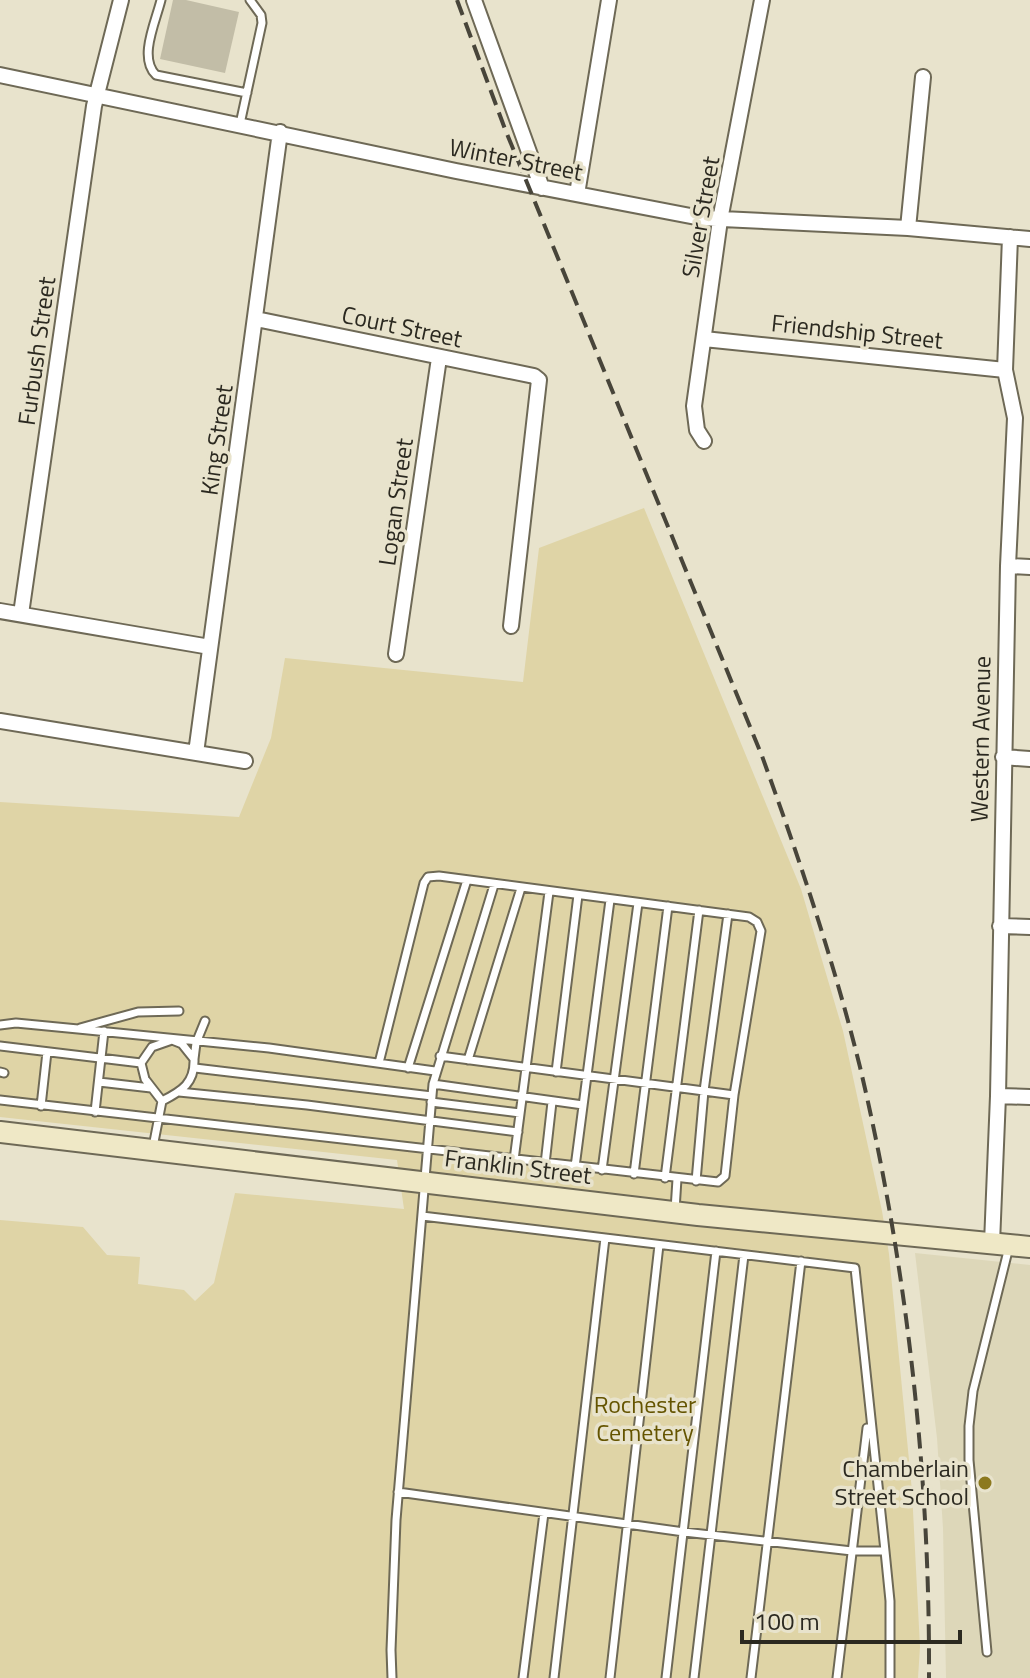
<svg xmlns="http://www.w3.org/2000/svg" width="1030" height="1678" viewBox="0 0 1030 1678" font-family="'Titillium Web',sans-serif">
  <rect width="100%" height="100%" fill="#e8e3cc"/>
  <!-- built -->
  <path fill="#ddd7b9" d="M 915,1253 L 1030,1265 L 1030,1678 L 946,1678 L 943,1528 L 937,1438 Z"/>
  <!-- green -->
  <path fill="#dfd4a6" d="M 644,508 L 801,889 L 843,1031 L 882,1211 L 889,1254 L 912,1491 L 920,1647 L 918,1678 L 0,1678 L 0,1220 L 83,1227 L 107,1255 L 140,1257 L 138,1284 L 184,1290 L 195,1301 L 214,1283 L 235,1193 L 404,1209 L 397,1160 L 0,1117 L 0,802 L 239,817 L 271,738 L 285,658 L 523,682 L 539,548 Z"/>
  <!-- building -->
  <path fill="#c2bda7" d="M 173,0 L 186,0 L 239,12 L 225,73 L 160,59 Z"/>
  <g fill="none" stroke-linecap="round" stroke-linejoin="round">
    <defs>
      <path id="lane" d="M 161,0 C 156,21 138,58 156,75 L 247,93
        M 240,124 L 262,23 L 261,15 L 250,0
        M 0,1025 L 16,1023 L 78,1029 L 269,1048 L 435,1071
        M 80,1028 L 138,1012 L 179,1011
        M 172,1040 L 182,1044 L 194,1059 C 195,1083 182,1091 162,1101 L 145,1079 L 141,1063 L 152,1047 Z
        M 0,1046 L 141,1063
        M 440,1056 L 734,1095
        M 194,1059 L 196,1043 L 205,1021
        M 468,1060 L 521,888
        M 195,1068 L 432,1096
        M 408,1068 L 467,880
        M 0,1072 L 4,1073
        M 556,1072 L 578,895
        M 99,1082 L 151,1088
        M 433,1084 L 583,1105
        M 179,1092 L 307,1105 L 518,1132
        M 0,1100 L 718,1182 L 725,1176 L 734,1095 L 761,931 L 757,922 L 749,917 L 439,876 L 428,877 L 424,883 L 379,1063
        M 431,1102 L 520,1113
        M 41,1106 L 47,1052
        M 95,1112 L 104,1031
        M 153,1147 L 162,1101
        M 514,1160 L 549,892
        M 545,1164 L 552,1102
        M 575,1167 L 610,900
        M 602,1170 L 638,903
        M 634,1174 L 668,906
        M 665,1178 L 699,910
        M 696,1181 L 704,1091 L 728,914
        M 675,1210 L 677,1179
        M 422,1216 L 855,1268 L 885,1551 L 890,1601 L 890,1678
        M 398,1492 L 684,1532 L 852,1551 L 885,1551
        M 987,1652 L 969,1460 L 969,1426 L 973,1391 L 1009,1247
        M 392,1678 L 391,1650 L 396,1520 L 433,1084 L 494,885
        M 523,1678 L 544,1513
        M 554,1678 L 605,1238
        M 610,1678 L 659,1245
        M 666,1678 L 716,1251
        M 694,1678 L 744,1255
        M 751,1678 L 801,1261
        M 837,1678 L 867,1428"/>
      <path id="street" d="M 474,0 L 542,188
        M 0,75 L 456,171 L 701,218 L 908,228 L 1030,239
        M 577,194 L 609,0
        M 908,228 L 923,77
        M 256,319 L 534,376 L 539,380 L 511,626
        M 704,339 L 1005,370
        M 704,441 L 697,430 L 694,406 L 720,220 L 762,0
        M 1008,566 L 1030,567
        M 0,611 L 210,647
        M 21,614 L 94,106 L 121,0
        M 396,654 L 439,358
        M 0,721 L 245,761
        M 196,753 L 280,132
        M 1003,757 L 1030,759
        M 1000,926 L 1030,927
        M 998,1096 L 1030,1097
        M 992,1243 L 998,1096 L 1008,566 L 1015,418 L 1005,370 L 1010,237"/>
      <path id="secondary" d="M 0,1132 L 698,1215 L 1030,1247"/>
    </defs>
    <!-- lane casing -->
    <use href="#lane" stroke="#6e6956" stroke-width="11"/>
    <!-- street casing -->
    <use href="#street" stroke="#6e6956" stroke-width="18"/>
    <!-- secondary casing -->
    <use href="#secondary" stroke="#6e6956" stroke-width="24"/>
    <!-- lane -->
    <use href="#lane" stroke="#fff" stroke-width="7"/>
    <!-- street -->
    <use href="#street" stroke="#fff" stroke-width="14"/>
    <!-- secondary -->
    <use href="#secondary" stroke="#efe8c6" stroke-width="20"/>
    <!-- rail -->
    <path stroke="#48453a" stroke-width="4" stroke-dasharray="16 8" stroke-linecap="butt" d="M 457,0 L 505,129 L 762,756 C 799,858 834,962 860,1067 C 907,1266 930,1474 929,1678"/>
  </g>
  <!-- markers -->
  <circle fill="#8c791e" stroke="#e8e3cc" stroke-width="3" cx="985" cy="1483" r="8"/>
  <g text-anchor="middle" stroke-width="7" stroke-linejoin="round" paint-order="stroke">
    <!-- street labels -->
    <g font-size="24" fill="#2b2920" stroke="#e8e3cc">
      <text transform="translate(516 160) rotate(11)" y="8">Winter Street</text>
      <text transform="translate(701 217) rotate(-80)" y="8">Silver Street</text>
      <text transform="translate(402 327) rotate(12)" y="8">Court Street</text>
      <text transform="translate(857 332) rotate(6)" y="8">Friendship Street</text>
      <text transform="translate(37 351) rotate(-82)" y="8">Furbush Street</text>
      <text transform="translate(217 440) rotate(-82)" y="8">King Street</text>
      <text transform="translate(396 502) rotate(-82)" y="8">Logan Street</text>
      <text transform="translate(981 739) rotate(-89)" y="8">Western Avenue</text>
      <text transform="translate(518 1167) rotate(7)" y="8">Franklin Street</text>
    </g>
    <!-- park labels -->
    <g font-size="24" fill="#645400" stroke="#e8e3cc">
      <text x="645" y="1413">Rochester<tspan x="645" dy="28">Cemetery</tspan></text>
    </g>
    <!-- poi labels -->
    <g font-size="24" fill="#2b2920" stroke="#e8e3cc" text-anchor="end">
      <text x="969" y="1477">Chamberlain<tspan x="969" dy="28">Street School</tspan></text>
    </g>
  </g>
  <!-- scale -->
  <path d="M742 1630v12h218v-12" fill="none" stroke="#2b2920" stroke-width="4"/>
  <text x="754" y="1630" font-size="24" fill="#2b2920" stroke="#e8e3cc" stroke-width="6" paint-order="stroke">100 m</text>
</svg>
